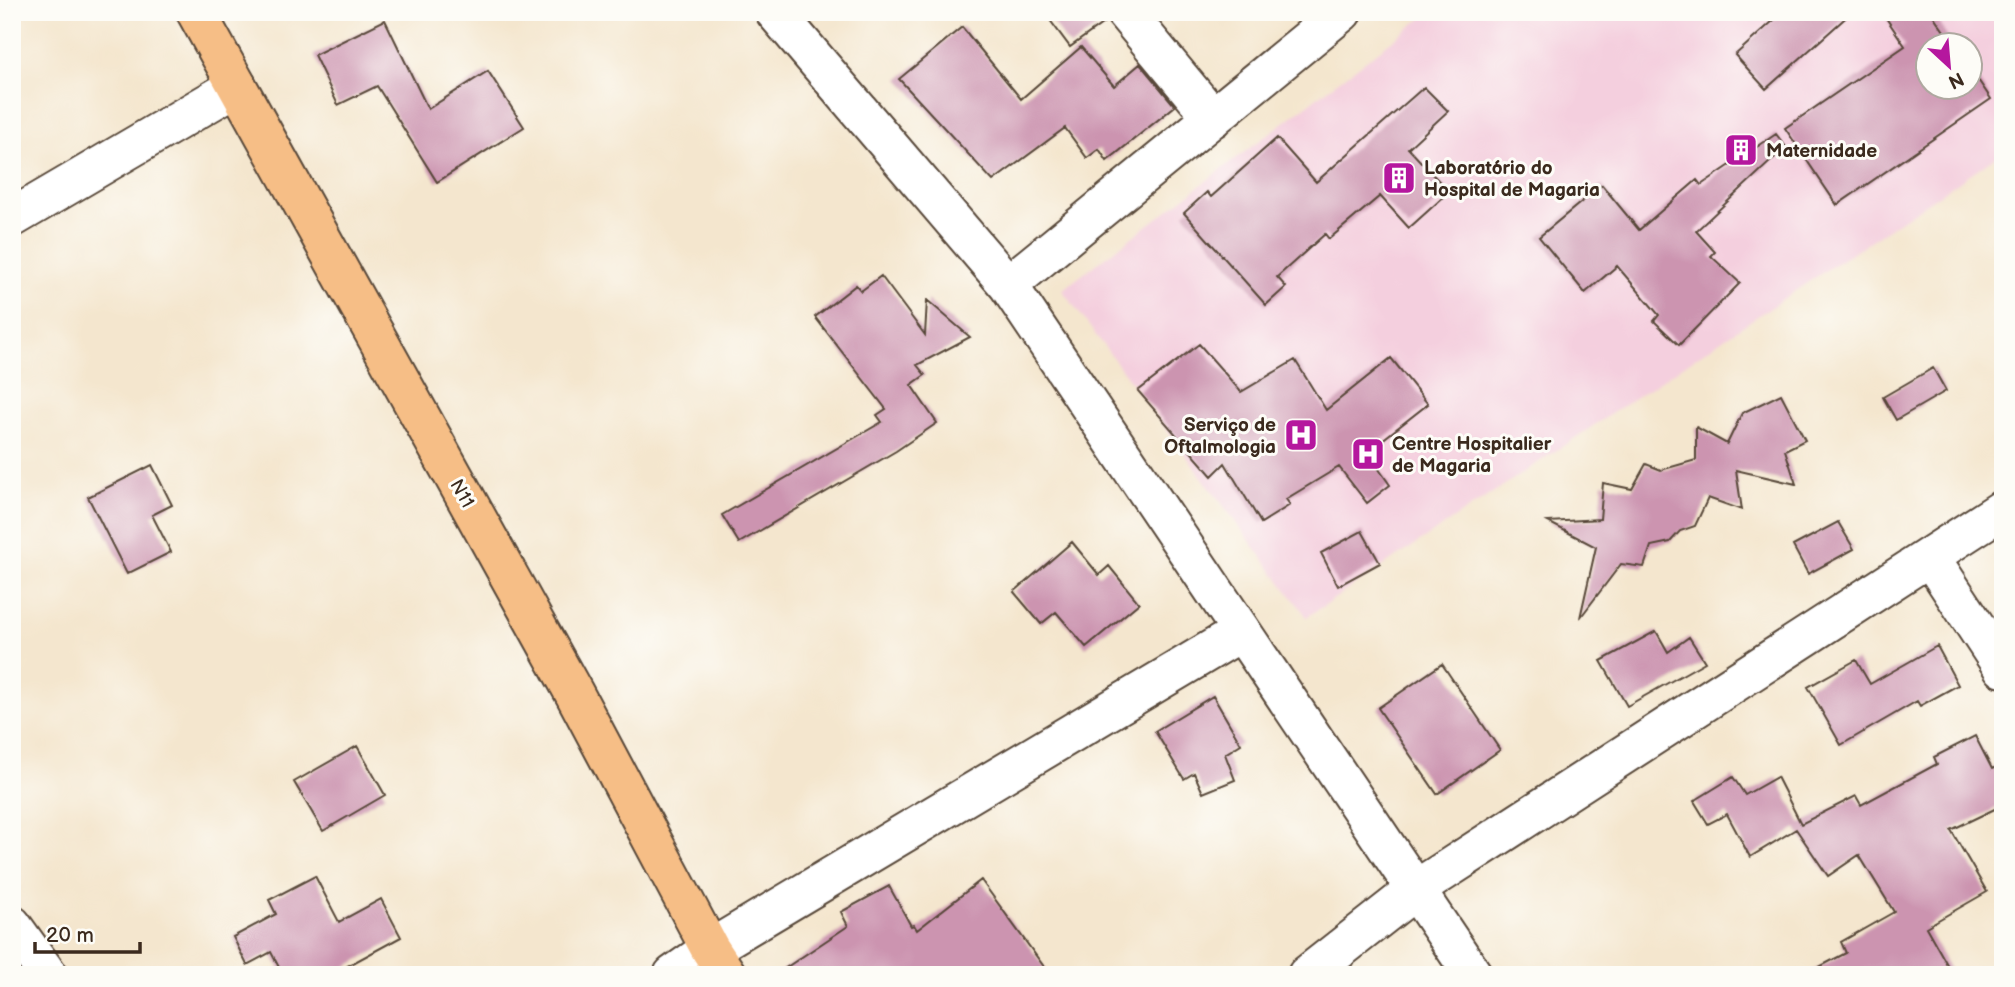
<svg xmlns="http://www.w3.org/2000/svg" width="2015" height="987" viewBox="0 0 2015 987" font-family="'Balsamiq Sans',sans-serif">
  <rect width="100%" height="100%" fill="#fdfcf7"/>
  <filter id="ink" filterUnits="userSpaceOnUse"><feTurbulence type="fractalNoise" baseFrequency=".0143" numOctaves="2"/><feDisplacementMap in="SourceGraphic" scale="14" xChannelSelector="R" yChannelSelector="G"/><feConvolveMatrix kernelMatrix="1 2 1 2 8 2 1 2 1" color-interpolation-filters="sRGB"/></filter>
  <filter id="wash" filterUnits="userSpaceOnUse"><feTurbulence type="fractalNoise" baseFrequency=".00686" numOctaves="4" result="noise"/><feDisplacementMap in="SourceGraphic" scale="28" xChannelSelector="R" yChannelSelector="G"/><feGaussianBlur stdDeviation="1.57" result="paint"/><feColorMatrix in="noise" values="0 0 0 0 0 0 0 0 0 0 0 0 0 0 0 0 0 1.4 0 .05"/><feComposite in="paint" operator="in"/></filter>
  <g filter="url(#wash)">
    <rect width="100%" height="100%" fill="#f4e6ce"/>
    <!-- built -->
    <path fill="#f4cfde" fill-rule="evenodd" d="M 1430,12 L 2003,12 L 2003,152 L 1307,617 L 1062,290 ZM 1927,46 L 1969,46 L 1969,88 L 1927,88 Z"/>
    <g id="blocks">
      <!-- building -->
      <path fill="#cc94b0" d="M 1044,12 L 1104,12 L 1106,21 L 1070,47 Z
        M 1783,12 L 1852,12 L 1766,89 L 1735,55 Z
        M 1882,12 L 1931,12 L 1954,46 L 1928,46 L 1928,88 L 1970,88 L 1970,68 L 1991,99 L 1837,205 L 1785,128 L 1905,46 Z
        M 385,20 L 428,109 L 488,71 L 524,127 L 437,182 L 377,86 L 338,105 L 314,55 Z
        M 962,27 L 1021,99 L 1081,47 L 1114,86 L 1140,64 L 1175,106 L 1107,161 L 1099,149 L 1087,158 L 1065,128 L 993,181 L 899,79 Z
        M 1424,87 L 1448,111 L 1408,148 L 1449,192 L 1409,228 L 1380,196 L 1329,239 L 1325,234 L 1277,277 L 1286,287 L 1266,305 L 1184,213 L 1207,192 L 1211,197 L 1277,138 L 1316,182 Z
        M 1776,134 L 1786,147 L 1696,231 L 1715,252 L 1711,256 L 1740,283 L 1679,345 L 1654,321 L 1659,315 L 1617,266 L 1585,293 L 1539,237 L 1602,185 L 1639,230 L 1697,180 L 1701,185 Z
        M 881,276 L 925,335 L 927,300 L 970,337 L 917,365 L 925,375 L 911,385 L 937,423 L 896,451 L 739,543 L 722,515 L 882,422 L 877,415 L 886,409 L 815,317 L 856,285 L 861,291 Z
        M 1199,344 L 1241,392 L 1295,360 L 1326,410 L 1391,358 L 1428,404 L 1367,452 L 1390,485 L 1367,503 L 1339,467 L 1286,499 L 1290,505 L 1261,523 L 1225,463 L 1212,476 L 1138,391 Z
        M 1933,368 L 1946,391 L 1896,420 L 1883,397 Z
        M 1781,394 L 1805,440 L 1785,450 L 1796,484 L 1736,470 L 1742,510 L 1708,498 L 1695,526 L 1680,531 L 1670,542 L 1651,546 L 1644,567 L 1621,564 L 1580,618 L 1596,547 L 1548,522 L 1600,519 L 1603,483 L 1632,489 L 1646,464 L 1661,470 L 1696,460 L 1696,427 L 1727,444 L 1742,413 Z
        M 152,465 L 172,505 L 152,515 L 171,552 L 127,574 L 88,497 Z
        M 1838,522 L 1854,549 L 1808,574 L 1793,546 Z
        M 1362,531 L 1380,563 L 1338,586 L 1321,553 Z
        M 1072,542 L 1099,575 L 1109,566 L 1139,603 L 1086,647 L 1056,612 L 1041,624 L 1014,592 Z
        M 1656,631 L 1668,652 L 1689,637 L 1705,662 L 1627,706 L 1601,661 Z
        M 1937,646 L 1958,685 L 1920,706 L 1917,701 L 1841,745 L 1808,687 L 1856,660 L 1870,684 Z
        M 1442,664 L 1500,750 L 1437,794 L 1378,708 Z
        M 1213,696 L 1241,744 L 1225,754 L 1235,780 L 1203,793 L 1194,773 L 1184,779 L 1155,731 Z
        M 1975,736 L 1992,769 L 2003,764 L 2003,805 L 1951,830 L 1987,892 L 1926,927 L 1953,975 L 1804,975 L 1846,953 L 1841,942 L 1894,912 L 1859,855 L 1828,876 L 1796,829 L 1750,857 L 1727,814 L 1708,824 L 1694,801 L 1733,777 L 1745,795 L 1777,777 L 1801,824 L 1856,796 L 1861,805 L 1937,764 L 1934,757 Z
        M 357,746 L 385,795 L 323,831 L 294,782 Z
        M 315,876 L 339,922 L 381,899 L 401,937 L 331,975 L 283,975 L 271,952 L 247,965 L 233,937 L 276,914 L 269,900 Z
        M 981,880 L 1050,975 L 775,975 L 848,926 L 841,912 L 889,886 L 911,926 L 914,925 L 917,930 Z"/>
    </g>
  </g>
  <g filter="url(#ink)">
    <use href="#blocks" fill-opacity="0" stroke="#574638" stroke-width="2"/>
    <g fill="none" stroke-linecap="round" stroke-linejoin="round">
      <defs>
        <path id="minor" d="M 775,12 L 1008,285 L 1473,975
          M 1125,12 L 1213,118
          M 12,218 L 237,86
          M 1008,285 L 1342,12
          M 1930,557 L 2003,668
          M 12,925 L 48,975
          M 673,975 L 710,949 L 1241,632
          M 1307,975 L 1415,890 L 2003,509"/>
        <path id="major" d="M 196,12 L 574,693 L 710,949 L 727,975"/>
      </defs>
      <!-- minor casing -->
      <use href="#minor" stroke="#574638" stroke-width="42"/>
      <!-- major casing -->
      <use href="#major" stroke="#574638" stroke-width="42"/>
      <!-- minor -->
      <use href="#minor" stroke="#fff" stroke-width="38"/>
      <!-- major -->
      <use href="#major" stroke="#f6be86" stroke-width="38"/>
    </g>
  </g>
  <!-- icons -->
  <defs>
    <symbol id="building-square" viewBox="-11 -11 22 22"><rect x="-9" y="-9" width="18" height="18" rx="4" fill="#b5179e" stroke="#fdfcf7"/><path d="M-4-6H4V6H1V3H-1V6H-4ZM-2.5-4.3h1.7v1.8h-1.7ZM.8-4.3h1.7v1.8H.8ZM-2.5-1h1.7V.8h-1.7ZM.8-1h1.7V.8H.8Z" fill="#fff"/></symbol>
    <symbol id="hospital-square" viewBox="-11 -11 22 22"><rect x="-9" y="-9" width="18" height="18" rx="4" fill="#b5179e" stroke="#fdfcf7"/><path d="M-5-5h3v3.5h4V-5h3V5h-3V1.5h-4V5h-3Z" fill="#fff"/></symbol>
  </defs>
  <g fill-rule="evenodd">
    <use href="#building-square" x="1722" y="131" width="38" height="38"/>
    <use href="#building-square" x="1380" y="159" width="38" height="38"/>
    <use href="#hospital-square" x="1282" y="416" width="38" height="38"/>
    <use href="#hospital-square" x="1349" y="435" width="38" height="38"/>
  </g>
  <g text-anchor="middle" stroke-width="6" stroke-linejoin="round" paint-order="stroke">
    <!-- poi labels -->
    <g font-size="19" font-weight="bold" fill="#3b2a1e" stroke="#fdfcf7" text-anchor="start">
      <text x="1766" y="157">Maternidade</text>
      <text x="1424" y="174">Laboratório do<tspan x="1424" dy="22">Hospital de Magaria</tspan></text>
      <text x="1276" y="431" text-anchor="end">Serviço de<tspan x="1276" dy="22">Oftalmologia</tspan></text>
      <text x="1392" y="450">Centre Hospitalier<tspan x="1392" dy="22">de Magaria</tspan></text>
    </g>
    <!-- street labels -->
    <g font-size="19" fill="#3b2a1e" stroke="#fdfcf7">
      <text transform="translate(463 493) rotate(61)" y="7">N11</text>
    </g>
  </g>
  <!-- margin -->
  <rect width="2015" height="987" fill="none" stroke="#fdfcf7" stroke-width="42"/>
  <!-- north arrow -->
  <g transform="translate(1949 66) rotate(154)"><circle r="33" fill="#fdfcf7" stroke="#afa8a0" stroke-width="2"/>
  <path d="M0-5L12 26L0 18L-12 26Z" fill="#b5179e"/>
  <text y="-10" font-size="19" font-weight="bold" text-anchor="middle" fill="#3b2a1e">N</text>
  </g>
  <!-- scale -->
  <path d="M35 942v10h105v-10" fill="none" stroke="#3b2a1e" stroke-width="3.5"/>
  <text x="46" y="942" font-size="21" fill="#3b2a1e" stroke="#fdfcf7" stroke-width="5" paint-order="stroke">20 m</text>
</svg>
